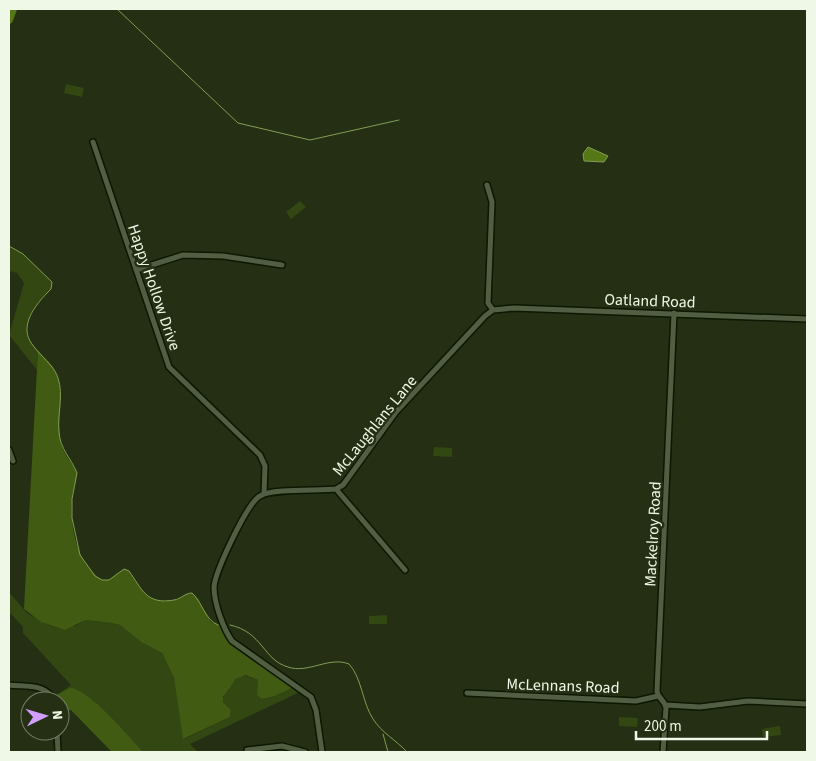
<svg xmlns="http://www.w3.org/2000/svg" width="816" height="761" viewBox="0 0 816 761" font-family="'Source Sans 3',sans-serif">
  <rect width="100%" height="100%" fill="#242f14"/>
  <!-- green -->
  <path fill="#324712" d="M 66,84 L 84,88 L 82,97 L 64,93 Z
    M 300,201 L 306,207 L 291,219 L 286,212 Z
    M 9,246 L 23,254 L 52,282 L 51,289 C 40,299 24,317 27,333 C 28,340 34,345 38,350 L 37,370 L 9,335 L 24,283 L 17,273 L 9,271 Z
    M 434,447 L 452,448 L 452,457 L 433,456 Z
    M 9,592 L 27,613 L 46,624 L 58,628 L 75,626 L 86,620 L 112,623 L 120,625 L 141,642 L 162,653 L 174,678 L 184,739 L 230,717 L 231,710 C 229,707 224,704 223,701 C 222,694 236,678 242,675 L 258,680 L 262,699 L 275,696 L 296,686 L 302,691 L 190,744 L 198,752 L 112,752 L 71,710 L 60,710 L 60,701 L 55,696 L 71,685 L 23,633 L 23,627 L 9,612 Z
    M 387,615 L 387,624 L 369,624 L 369,616 Z
    M 619,717 L 638,718 L 637,727 L 619,726 Z
    M 780,726 L 781,735 L 763,737 L 762,729 Z"/>
  <!-- forest -->
  <path fill="#415b13" d="M 38,350 C 42,356 49,361 53,367 C 67,391 55,418 61,443 C 63,454 73,463 77,473 C 76,483 72,491 72,500 C 70,529 77,563 102,580 L 109,580 L 124,569 L 129,571 C 142,589 146,605 174,600 C 181,599 185,593 192,593 L 198,599 L 211,622 L 222,625 L 226,634 L 294,687 L 275,696 L 262,699 L 257,695 L 258,680 L 245,675 L 236,679 L 223,697 L 223,702 L 231,710 L 230,717 L 183,739 L 174,678 L 162,653 L 141,642 L 120,625 L 112,623 L 86,620 L 65,630 L 41,622 L 24,609 Z
    M 70,688 C 88,688 130,738 143,752 L 112,752 L 71,710 L 60,710 L 60,701 L 55,696 Z"/>
  <!-- water -->
  <path fill="#557716" stroke="#839d54" d="M 588,147 L 608,156 L 604,162 L 584,161 L 583,154 Z"/>
  <g fill="none" stroke-linecap="round" stroke-linejoin="round">
    <!-- stream -->
    <path stroke="#839d54" stroke-width="1" d="M 117,9 L 238,123 L 310,140 L 399,120
      M 9,246 L 23,254 L 52,282 L 51,289 C 41,299 26,315 27,331 C 28,349 53,361 58,378 C 64,396 57,414 59,432 C 60,449 71,458 77,473 L 72,499 L 72,518 L 80,555 L 95,576 L 102,580 L 109,580 L 124,569 L 129,571 C 142,589 146,605 174,600 C 181,599 185,593 192,593 C 203,603 204,619 218,625
      M 230,625 C 263,632 263,660 288,667 C 308,674 329,656 349,664 C 362,678 362,702 373,719 C 382,733 396,740 407,752
      M 383,734 L 388,752"/>
    <!-- river -->
    <path stroke="#557716" stroke-width="8" d="M 9,20 L 13,9"/>
    <defs>
      <path id="minor" d="M 93,142 L 169,367 L 260,455 L 265,466 L 264,494
        M 487,185 L 492,202 L 488,303 L 493,310
        M 136,270 L 183,255 L 223,256 L 282,265
        M 9,450 L 13,461
        M 336,489 L 405,570
        M 9,685 C 27,687 45,683 55,701
        M 467,693 L 636,701 L 658,696
        M 665,705 L 700,707 L 748,701 L 807,704
        M 57,731 L 58,752
        M 247,750 L 282,746 L 305,752
        M 322,752 L 316,710 L 311,697 L 232,641 C 223,628 214,603 214,587 C 215,572 247,503 260,496 C 273,488 319,491 336,489 L 343,485 L 396,412 L 485,316 L 493,310 L 514,308 L 807,319
        M 663,752 L 666,708 C 665,700 658,699 657,691 L 674,313"/>
    </defs>
    <!-- minor casing -->
    <use href="#minor" stroke="#0d1701" stroke-width="8"/>
    <!-- minor -->
    <use href="#minor" stroke="#525e42" stroke-width="5"/>
  </g>
  <g text-anchor="middle" stroke-width="5" stroke-linejoin="round" paint-order="stroke">
    <!-- street labels -->
    <g font-size="16" fill="#eff7e6" stroke="#242f14">
      <text transform="translate(155 287) rotate(71)" y="6">Happy Hollow Drive</text>
      <text transform="translate(650 300) rotate(2)" y="6">Oatland Road</text>
      <text transform="translate(374 425) rotate(-51)" y="6">McLaughlans Lane</text>
      <text transform="translate(652 534) rotate(-87)" y="6">Mackelroy Road</text>
      <text transform="translate(563 685) rotate(2)" y="6">McLennans Road</text>
    </g>
  </g>
  <!-- border -->
  <rect width="816" height="761" fill="none" stroke="#eff7e6" stroke-width="20"/>
  <!-- north arrow -->
  <g transform="translate(45 716) rotate(85)"><circle r="24" fill="#242f14" stroke="#757f68"/>
  <path d="M0-4L9 19L0 12L-9 19Z" fill="#d19dfe"/>
  <text y="-8" font-size="14" font-weight="bold" text-anchor="middle" fill="#eff7e6">N</text>
  </g>
  <!-- scale -->
  <path d="M636 731v8h131v-8" fill="none" stroke="#eff7e6" stroke-width="2.5"/>
  <text x="644" y="731" font-size="15" fill="#eff7e6" stroke="#242f14" stroke-width="4" paint-order="stroke">200 m</text>
</svg>
